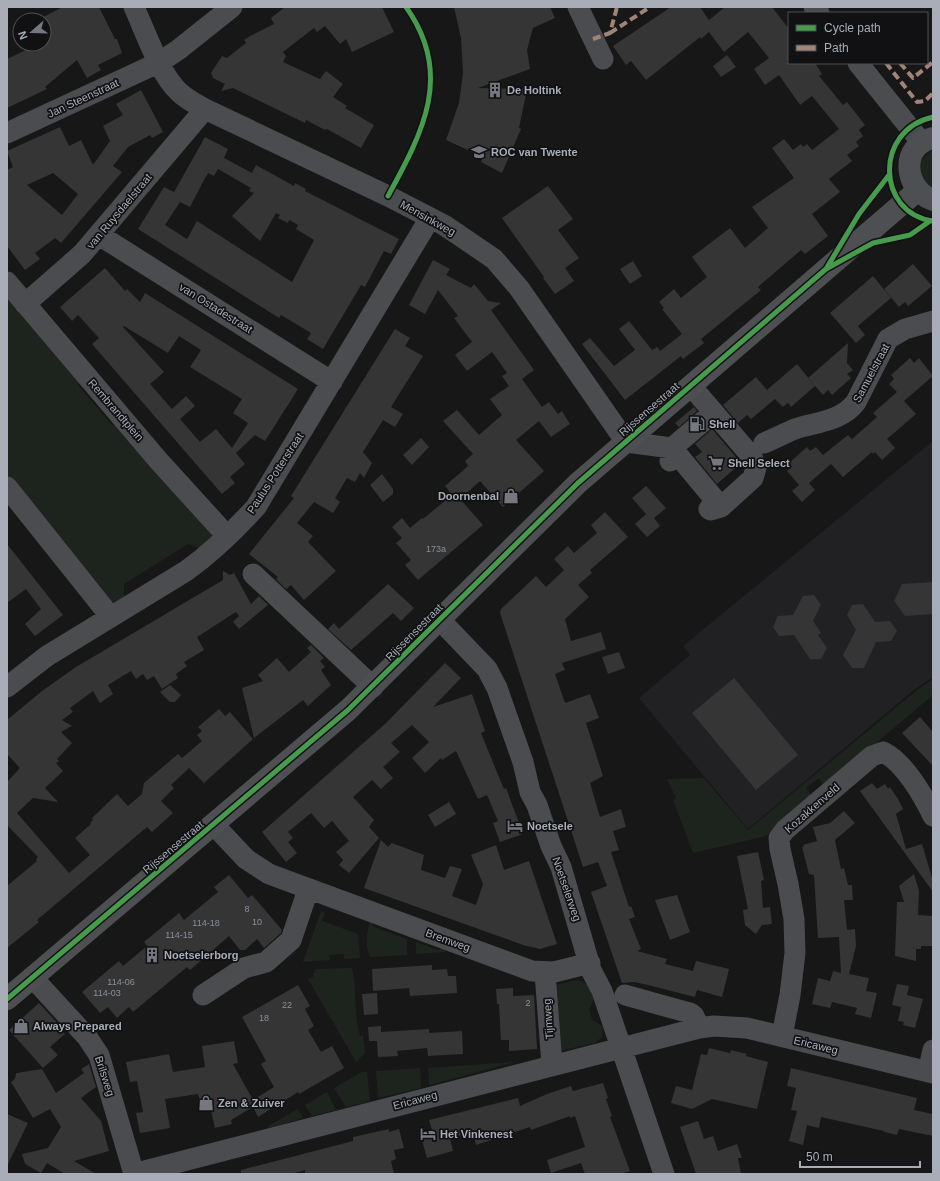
<svg xmlns="http://www.w3.org/2000/svg" width="940" height="1181" viewBox="0 0 940 1181" font-family="Arial,sans-serif">
  <rect width="100%" height="100%" fill="#171717"/>
  <!-- built -->
  <path fill="#212123" d="M 933,441 L 933,677 L 915,689 L 748,829 L 639,698 L 690,655 L 683,646 Z"/>
  <!-- green -->
  <path fill="#1d241e" d="M 933,150 L 933,188 C 917,178 915,160 933,150 Z
    M 7,290 L 80,378 L 78,385 L 112,425 L 120,425 L 214,529 L 213,541 L 203,550 L 188,544 L 124,584 L 124,599 L 115,603 L 105,599 L 7,476 Z
    M 933,679 L 933,695 L 825,786 L 819,778 L 806,788 L 813,797 L 766,836 L 693,853 L 673,800 L 676,798 L 667,779 L 704,778 L 748,830 L 916,691 Z
    M 321,911 L 325,913 L 322,921 L 358,934 L 360,958 L 344,959 L 344,954 L 329,955 L 330,960 L 303,962 Z
    M 370,922 L 374,927 L 407,939 L 407,955 L 371,957 C 364,949 367,931 370,922 Z
    M 416,942 L 438,950 L 445,948 L 446,952 L 416,954 Z
    M 352,968 C 357,990 354,1014 360,1036 L 363,1035 L 365,1053 L 356,1062 L 308,979 L 313,977 L 315,969 Z
    M 578,980 L 589,985 L 594,999 L 589,1010 L 592,1019 L 603,1027 L 602,1037 L 595,1043 L 555,1052 L 551,986 Z
    M 515,1062 L 430,1085 L 429,1085 L 428,1068 Z
    M 420,1068 L 421,1088 L 378,1098 L 376,1071 Z
    M 362,1072 L 367,1072 L 370,1101 L 346,1107 L 334,1088 Z
    M 327,1092 L 336,1110 L 312,1116 L 305,1105 Z
    M 298,1109 L 303,1118 L 269,1128 L 268,1126 Z"/>
  <!-- building -->
  <path fill="#353536" fill-rule="evenodd" d="M 63,7 L 99,7 L 115,39 L 117,39 L 122,53 L 98,65 L 101,70 L 87,78 L 77,60 L 45,87 L 47,89 L 7,108 L 7,59 L 26,50 L 32,44 L 44,44 L 44,20 L 37,20 Z
    M 285,7 L 382,7 L 394,32 L 352,52 L 346,39 L 340,44 L 325,26 L 317,32 L 314,28 L 283,52 L 286,56 L 283,62 L 320,79 L 326,71 L 343,84 L 333,97 L 347,106 L 345,108 L 374,125 L 361,148 L 327,129 L 325,130 L 306,120 L 305,123 L 233,88 L 221,91 L 225,84 L 213,78 L 211,73 L 222,56 L 227,58 L 246,43 L 244,40 L 250,36 L 274,24 L 271,18 Z
    M 454,7 L 550,7 L 555,18 L 533,28 L 527,50 L 530,69 L 478,88 L 527,89 L 519,128 L 521,129 L 502,173 L 481,162 L 483,157 L 446,140 L 459,103 L 463,73 L 461,38 Z
    M 671,7 L 700,7 L 709,20 L 725,7 L 772,7 L 789,29 L 789,63 L 815,63 L 822,74 L 819,76 L 843,105 L 847,102 L 865,125 L 859,130 L 863,136 L 856,142 L 859,146 L 847,155 L 852,161 L 829,179 L 840,192 L 812,214 L 828,236 L 805,254 L 801,250 L 758,287 L 761,290 L 701,339 L 704,343 L 683,359 L 681,356 L 625,400 L 582,344 L 590,338 L 614,366 L 635,350 L 619,329 L 629,321 L 652,350 L 657,347 L 660,351 L 682,334 L 662,309 L 664,308 L 659,302 L 674,289 L 681,298 L 707,277 L 692,257 L 730,228 L 745,248 L 768,228 L 752,207 L 794,178 L 772,148 L 784,139 L 793,150 L 801,144 L 803,147 L 807,144 L 812,150 L 839,129 L 812,96 L 800,105 L 779,75 L 765,85 L 754,69 L 769,58 L 748,32 L 724,52 L 709,32 L 701,39 L 700,37 L 646,80 L 631,61 L 626,65 L 613,46 Z
    M 727,55 L 736,67 L 721,77 L 713,66 Z
    M 141,90 L 163,132 L 152,138 L 150,135 L 128,147 L 113,166 L 122,172 L 61,243 L 55,238 L 35,253 L 40,259 L 25,270 L 7,246 L 7,170 L 13,167 L 7,151 L 60,127 L 69,146 L 81,140 L 93,165 L 110,141 L 103,126 L 123,115 L 116,104 ZM 53,173 L 78,194 L 62,215 L 27,185 Z
    M 205,137 L 228,149 L 224,158 L 252,173 L 256,165 L 294,186 L 295,183 L 306,189 L 305,191 L 399,239 L 391,254 L 384,251 L 365,287 L 361,285 L 323,349 L 307,339 L 311,333 L 281,315 L 279,318 L 138,229 L 164,187 L 174,192 ZM 218,169 L 251,188 L 249,191 L 254,193 L 232,216 L 260,241 L 276,213 L 280,215 L 278,218 L 288,223 L 289,220 L 298,225 L 296,229 L 314,240 L 292,282 L 197,221 L 187,239 L 165,225 L 180,202 L 190,207 L 204,180 L 208,173 L 214,176 Z
    M 548,186 L 573,219 L 558,230 L 579,258 L 565,268 L 574,281 L 555,294 L 543,278 L 544,277 L 502,218 Z
    M 433,260 L 450,269 L 446,275 L 471,288 L 474,284 L 488,301 L 501,303 L 491,310 L 534,370 L 522,379 L 542,407 L 549,402 L 558,414 L 562,411 L 570,424 L 551,437 L 539,421 L 516,440 L 544,471 L 503,507 L 480,481 L 460,499 L 483,525 L 418,580 L 405,565 L 411,560 L 396,543 L 402,538 L 392,527 L 402,518 L 410,528 L 422,518 L 423,519 L 452,495 L 445,486 L 468,466 L 465,461 L 473,454 L 443,421 L 457,410 L 479,435 L 502,415 L 490,399 L 509,386 L 502,376 L 507,373 L 492,352 L 467,371 L 455,355 L 472,342 L 454,318 L 458,316 L 438,290 L 425,314 L 409,305 Z
    M 633,261 L 642,276 L 630,284 L 620,269 Z
    M 913,264 L 932,286 L 908,306 L 905,302 L 899,307 L 884,289 Z
    M 105,268 L 125,291 L 127,289 L 140,302 L 145,293 L 298,389 L 265,441 L 255,435 L 236,453 L 245,464 L 230,477 L 235,483 L 222,494 L 92,344 L 99,338 L 78,315 L 72,321 L 60,307 ZM 124,326 L 168,353 L 179,336 L 201,350 L 190,367 L 242,399 L 233,413 L 248,423 L 232,448 L 216,429 L 200,442 L 180,419 L 195,406 L 186,396 L 172,409 L 150,384 L 164,372 L 123,327 Z
    M 873,276 L 891,298 L 858,326 L 865,335 L 856,343 L 830,313 Z
    M 395,329 L 410,338 L 405,346 L 423,356 L 391,407 L 403,414 L 395,427 L 383,420 L 363,452 L 372,463 L 364,478 L 360,473 L 355,482 L 347,478 L 335,498 L 340,502 L 333,513 L 314,502 L 297,523 L 313,536 L 308,542 L 336,571 L 304,600 L 291,585 L 286,589 L 276,579 L 278,577 L 249,554 L 294,498 L 291,496 Z
    M 848,343 L 847,363 L 853,370 L 847,374 L 851,378 L 832,395 L 828,390 L 823,395 L 808,378 Z
    M 910,358 L 914,363 L 919,358 L 933,376 L 904,401 L 916,414 L 887,439 L 895,448 L 882,460 L 875,452 L 873,454 L 872,452 L 843,477 L 831,464 L 809,483 L 815,490 L 802,502 L 792,491 L 799,485 L 787,471 L 792,467 L 789,463 L 807,447 L 810,451 L 816,447 L 823,455 L 848,435 L 852,439 L 877,417 L 873,413 L 897,392 L 889,384 L 894,379 L 891,375 Z
    M 797,364 L 815,386 L 791,407 L 788,403 L 783,407 L 775,399 L 751,419 L 747,415 L 738,423 L 723,405 L 756,377 L 767,390 Z
    M 694,407 L 697,411 L 679,427 L 675,423 Z
    M 712,429 L 741,463 L 717,484 L 695,457 L 702,452 L 695,444 Z
    M 421,438 L 429,447 L 412,465 L 403,455 Z
    M 382,474 L 393,489 L 393,494 L 383,502 L 370,485 Z
    M 646,486 L 666,508 L 654,518 L 660,526 L 647,537 L 635,524 L 646,514 L 632,498 Z
    M 605,512 L 628,537 L 590,570 L 592,573 L 578,585 L 589,597 L 565,619 L 571,641 L 601,632 L 606,649 L 562,663 L 565,670 L 555,674 L 565,703 L 590,694 L 599,718 L 586,723 L 603,776 L 590,783 L 600,817 L 621,809 L 626,827 L 613,831 L 619,850 L 611,852 L 629,907 L 631,906 L 635,917 L 629,919 L 641,949 L 637,951 L 667,959 L 665,964 L 693,971 L 696,961 L 729,969 L 722,997 L 697,990 L 695,997 L 648,985 L 634,982 L 622,983 L 591,892 L 607,886 L 598,862 L 583,867 L 500,613 L 501,609 L 536,576 L 546,587 L 564,570 L 554,559 L 568,546 L 574,553 L 597,533 L 591,525 Z
    M 7,544 L 63,615 L 35,636 L 25,624 L 41,609 L 26,589 L 7,603 Z
    M 223,571 L 230,575 L 234,573 L 251,604 L 259,596 L 268,605 L 239,629 L 233,622 L 239,616 L 236,612 L 197,637 L 204,650 L 184,662 L 187,666 L 176,674 L 178,678 L 162,689 L 154,676 L 147,680 L 143,674 L 136,679 L 131,671 L 108,685 L 113,694 L 100,703 L 93,691 L 70,708 L 73,712 L 62,720 L 72,726 L 61,732 L 72,743 L 57,759 L 59,761 L 56,763 L 63,771 L 45,788 L 58,802 L 33,798 L 17,813 L 69,873 L 90,855 L 75,838 L 91,824 L 90,823 L 93,820 L 92,818 L 117,794 L 128,806 L 142,794 L 144,783 L 178,754 L 182,758 L 202,741 L 197,735 L 202,731 L 198,727 L 219,709 L 225,716 L 230,712 L 253,739 L 204,783 L 189,768 L 171,785 L 174,788 L 161,801 L 173,813 L 152,832 L 147,827 L 37,920 L 39,922 L 7,948 L 7,886 L 37,861 L 36,859 L 38,857 L 7,825 L 7,782 L 20,768 L 7,754 L 7,720 L 42,691 L 76,667 L 223,580 Z
    M 933,582 L 933,614 L 905,616 L 894,601 L 902,584 Z
    M 388,584 L 414,608 L 401,621 L 393,613 L 351,650 L 328,629 L 334,623 L 339,629 Z
    M 814,595 L 821,605 L 813,621 L 821,633 L 818,635 L 827,648 L 821,659 L 810,659 L 794,635 L 779,636 L 773,627 L 778,616 L 793,615 L 803,596 Z
    M 863,604 L 875,622 L 890,621 L 897,631 L 891,641 L 876,642 L 864,668 L 852,668 L 843,655 L 856,630 L 847,615 L 852,605 Z
    M 311,645 L 324,658 L 320,661 L 325,667 L 321,670 L 331,685 L 308,706 L 303,700 L 254,738 L 242,688 L 263,681 L 258,675 L 277,658 L 289,672 L 311,652 L 307,648 Z
    M 619,652 L 625,668 L 608,674 L 602,657 Z
    M 445,663 L 461,678 L 433,707 L 472,694 L 485,731 L 481,733 L 501,782 L 504,789 L 506,788 L 523,834 L 500,842 L 493,823 L 498,821 L 487,795 L 478,799 L 456,751 L 442,760 L 441,758 L 425,773 L 412,758 L 429,742 L 412,725 L 391,743 L 400,752 L 383,767 L 393,778 L 381,789 L 372,780 L 353,797 L 374,820 L 369,827 L 379,838 L 349,873 L 339,865 L 343,860 L 336,852 L 349,841 L 332,821 L 324,828 L 311,813 L 288,832 L 293,838 L 288,842 L 297,853 L 286,862 L 262,832 L 385,724 Z
    M 734,678 L 798,755 L 756,790 L 692,713 Z
    M 170,685 L 181,695 L 175,702 L 170,702 L 160,692 Z
    M 920,717 L 933,732 L 933,766 L 902,733 Z
    M 872,783 L 877,789 L 885,784 L 888,789 L 890,787 L 898,799 L 903,809 L 896,814 L 906,849 L 922,844 L 933,881 L 933,892 L 860,791 Z
    M 449,802 L 456,814 L 435,827 L 428,815 Z
    M 844,811 L 855,823 L 835,840 L 841,869 L 844,868 L 848,885 L 852,885 L 853,900 L 844,900 L 847,930 L 855,929 L 856,946 L 849,974 L 869,978 L 866,991 L 877,993 L 871,1018 L 855,1014 L 857,1008 L 832,1002 L 830,1008 L 812,1004 L 818,978 L 830,981 L 833,971 L 841,973 L 839,937 L 818,938 L 814,875 L 809,874 L 802,847 L 804,847 L 803,845 L 817,841 L 813,827 L 830,823 Z
    M 381,840 L 388,847 L 392,843 L 424,855 L 421,870 L 445,878 L 450,866 L 462,869 L 452,896 L 476,905 L 483,884 L 471,855 L 496,845 L 504,870 L 529,861 L 557,944 L 540,949 L 523,945 L 364,888 Z
    M 758,852 L 764,880 L 761,881 L 763,908 L 770,907 L 772,924 L 762,925 L 756,934 L 745,925 L 743,910 L 748,909 L 737,856 Z
    M 914,874 L 919,891 L 918,915 L 933,916 L 933,946 L 921,946 L 921,949 L 916,949 L 916,961 L 895,956 L 897,902 L 904,902 L 899,886 Z
    M 229,875 L 248,898 L 252,895 L 282,930 L 281,933 L 264,948 L 257,939 L 245,950 L 240,950 L 229,936 L 190,970 L 187,967 L 133,1012 L 129,1007 L 117,1018 L 108,1007 L 100,1013 L 82,992 L 119,961 L 123,966 L 147,946 L 144,942 L 179,913 L 184,920 L 218,892 L 214,887 Z
    M 677,895 L 690,932 L 670,940 L 655,900 Z
    M 432,965 L 432,970 L 447,969 L 448,976 L 456,976 L 457,993 L 410,996 L 409,988 L 373,991 L 372,969 Z
    M 897,984 L 909,986 L 907,995 L 923,999 L 915,1028 L 903,1025 L 904,1022 L 898,1021 L 901,1007 L 892,1005 Z
    M 298,985 L 310,1006 L 305,1009 L 314,1026 L 308,1030 L 321,1052 L 332,1046 L 344,1068 L 299,1094 L 298,1092 L 258,1117 L 253,1107 L 231,1120 L 232,1124 L 215,1128 L 210,1107 L 202,1109 L 198,1094 L 165,1099 L 170,1128 L 140,1133 L 136,1113 L 143,1112 L 137,1081 L 130,1082 L 126,1062 L 169,1054 L 173,1072 L 205,1067 L 202,1046 L 234,1041 L 238,1063 L 233,1064 L 253,1100 L 274,1087 L 261,1064 L 266,1061 L 242,1017 Z
    M 513,988 L 513,996 L 534,995 L 537,1049 L 509,1051 L 509,1040 L 501,1040 L 499,1004 L 497,1004 L 496,989 Z
    M 377,993 L 378,1014 L 364,1015 L 362,994 Z
    M 39,1003 L 61,1027 L 59,1028 L 65,1034 L 50,1047 L 58,1055 L 43,1068 L 9,1030 Z
    M 381,1026 L 381,1032 L 429,1029 L 429,1033 L 462,1031 L 463,1054 L 428,1056 L 427,1048 L 397,1051 L 398,1056 L 378,1057 L 377,1041 L 369,1041 L 368,1027 Z
    M 709,1048 L 730,1053 L 731,1050 L 747,1054 L 746,1056 L 768,1062 L 757,1109 L 712,1099 L 692,1109 L 671,1103 L 676,1086 L 692,1090 L 701,1054 L 707,1055 Z
    M 89,1064 L 96,1087 L 81,1098 L 101,1121 L 109,1151 L 74,1161 L 96,1174 L 65,1174 L 47,1163 L 41,1173 L 25,1164 L 22,1154 L 48,1148 L 61,1127 L 50,1109 L 33,1118 L 11,1082 L 15,1079 L 16,1073 L 42,1069 L 56,1093 L 84,1073 L 81,1069 Z
    M 791,1068 L 917,1098 L 914,1110 L 933,1114 L 933,1136 L 899,1129 L 897,1135 L 884,1132 L 884,1131 L 821,1117 L 819,1128 L 807,1125 L 803,1145 L 789,1141 L 797,1111 L 791,1110 L 796,1088 L 787,1086 Z
    M 603,1083 L 608,1098 L 606,1099 L 612,1116 L 610,1117 L 630,1171 L 620,1174 L 585,1174 L 581,1163 L 551,1173 L 547,1160 L 585,1147 L 575,1116 L 570,1118 L 570,1116 L 531,1130 L 530,1127 L 476,1145 L 473,1132 L 450,1138 L 453,1151 L 427,1158 L 420,1133 L 432,1130 L 429,1120 L 518,1098 L 520,1106 L 547,1094 L 571,1086 L 573,1091 Z
    M 7,1114 L 28,1123 L 7,1166 Z
    M 698,1121 L 704,1139 L 713,1136 L 718,1151 L 737,1144 L 742,1158 L 738,1158 L 741,1174 L 696,1174 L 680,1127 Z
    M 389,1129 L 389,1132 L 399,1129 L 404,1148 L 394,1150 L 396,1159 L 391,1161 L 394,1174 L 305,1174 L 305,1170 L 291,1174 L 241,1174 L 241,1170 L 353,1141 L 353,1137 Z"/>
  <g fill="none" stroke-linecap="round" stroke-linejoin="round">
    <!-- minor -->
    <path stroke="#4b4c50" stroke-width="21" d="M 134,7 C 145,31 160,75 179,92 C 186,99 196,104 205,109 L 388,196 L 444,225 L 494,259 L 519,288 L 626,442 L 672,448 L 721,507
      M 578,7 L 603,59
      M 814,7 L 819,13
      M 858,63 L 922,143
      M 7,133 L 160,62 L 178,50 L 232,7
      M 99,235 L 332,382
      M 7,282 L 158,460 L 227,536
      M 25,304 L 82,254 L 205,109
      M 691,386 L 752,457 L 756,468 L 753,478 L 721,507 L 711,510 L 709,509
      M 764,443 C 774,439 785,433 795,429 C 817,422 842,421 856,402 L 888,339 L 905,329 L 933,321
      M 670,461 L 672,448 L 713,413
      M 7,487 L 110,616
      M 253,574 L 373,687
      M 440,620 L 487,669 L 497,688 L 523,762 L 530,792 L 537,805 L 551,846 L 561,867 L 591,970 L 602,991 L 664,1174
      M 7,687 L 47,656 L 186,571 C 211,553 235,530 256,507 L 430,218
      M 214,825 L 246,859 L 269,874 L 532,971 L 554,972 L 590,963
      M 545,973 L 552,1065
      M 32,977 L 87,1037 L 99,1055 L 134,1174
      M 203,995 L 244,968 L 266,962 L 291,940 L 308,890
      M 625,995 L 690,1013 L 694,1016 L 699,1028
      M 782,1036 L 790,995 L 795,953 L 794,919 L 788,884 L 780,849 L 779,838 L 785,830 L 872,756 L 883,752 C 904,762 923,795 933,816
      M 928,1072 L 933,1050
      M 133,1174 L 699,1028 L 714,1026 L 747,1028 L 933,1073"/>
    <!-- major -->
    <path stroke="#4d4f52" stroke-width="22" d="M 933,138 C 900,145 903,189 933,200
      M 7,999 L 348,710 L 578,483 L 917,191"/>
    <!-- quiet -->
    <path stroke="#a18479" stroke-width="4" stroke-dasharray="8 4" stroke-linecap="butt" d="M 610,33 L 650,7
      M 593,39 L 610,33 L 617,7
      M 886,63 L 917,102 L 925,101 L 933,93
      M 900,63 L 913,78 L 933,62"/>
    <defs>
      <path id="cycleway" d="M 933,117 C 874,130 876,213 933,221
        M 388,196 C 423,132 454,74 406,7
        M 826,269 L 859,214 L 889,175
        M 7,999 L 348,710 L 578,483 L 826,269 L 873,243 L 910,235 L 930,221"/>
    </defs>
    <!-- cycleway casing -->
    <use href="#cycleway" stroke="#111113" stroke-width="8"/>
    <!-- cycleway -->
    <use href="#cycleway" stroke="#469c4c" stroke-width="5"/>
  </g>
  <!-- icons -->
  <defs>
    <symbol id="building-bare" viewBox="-9 -9 18 18"><path d="M-4-6H4V6H1V3H-1V6H-4ZM-2.5-4.3h1.7v1.8h-1.7ZM.8-4.3h1.7v1.8H.8ZM-2.5-1h1.7V.8h-1.7ZM.8-1h1.7V.8H.8Z" fill="#757880" stroke="#111113" stroke-width="2.5" paint-order="stroke"/></symbol>
    <symbol id="university-bare" viewBox="-9 -9 18 18"><path d="M0-5L7-2L0 1L-7-2ZM-4 1L0 2.5L4 1V4Q0 6-4 4Z" fill="#757880" stroke="#111113" stroke-width="2.5" paint-order="stroke"/></symbol>
    <symbol id="fuel-bare" viewBox="-9 -9 18 18"><path d="M-5.5-6h7V0h2V4h1.3V-2.5L3-4.5l.8-.8L6-3V5H2.5V1h-1V6h-7ZM-4.2-4.7v3.2H.2V-4.7Z" fill="#757880" stroke="#111113" stroke-width="2.5" paint-order="stroke"/></symbol>
    <symbol id="supermarket-bare" viewBox="-9 -9 18 18"><path d="M-6-5.5h2.5l.6 2H6L4.5 2H-2.5L-4.4-4H-6ZM-1.5 3.2a1.3 1.3 0 1 0 .1 0ZM3 3.2a1.3 1.3 0 1 0 .1 0Z" fill="#757880" stroke="#111113" stroke-width="2.5" paint-order="stroke"/></symbol>
    <symbol id="shop-bare" viewBox="-9 -9 18 18"><path d="M-5-2.5h2.3a2.7 3.5 0 0 1 5.4 0H5L5.5 6h-11ZM-1.5-2.5h3a1.5 2.3 0 0 0-3 0Z" fill="#757880" stroke="#111113" stroke-width="2.5" paint-order="stroke"/></symbol>
    <symbol id="hotel-bare" viewBox="-9 -9 18 18"><path d="M-6-4.5h1.5V1H6V5H4.5V3h-9V5H-6ZM-4 0a1.8 1.8 0 1 1 3.6 0ZM.5 0V-2.5h3Q6-2.5 6 0Z" fill="#757880" stroke="#111113" stroke-width="2.5" paint-order="stroke"/></symbol>
  </defs>
  <g fill-rule="evenodd">
    <use href="#building-bare" x="484" y="79" width="22" height="22"/>
    <use href="#university-bare" x="468" y="141" width="22" height="22"/>
    <use href="#fuel-bare" x="686" y="413" width="22" height="22"/>
    <use href="#supermarket-bare" x="705" y="452" width="22" height="22"/>
    <use href="#shop-bare" x="500" y="485" width="22" height="22"/>
    <use href="#hotel-bare" x="504" y="815" width="22" height="22"/>
    <use href="#building-bare" x="141" y="944" width="22" height="22"/>
    <use href="#shop-bare" x="10" y="1015" width="22" height="22"/>
    <use href="#shop-bare" x="195" y="1092" width="22" height="22"/>
    <use href="#hotel-bare" x="417" y="1123" width="22" height="22"/>
  </g>
  <g text-anchor="middle" stroke-width="3.5" stroke-linejoin="round" paint-order="stroke">
    <!-- number labels -->
    <g font-size="9" fill="#8b8f98">
      <text x="436" y="552">173a</text>
      <text x="247" y="912">8</text>
      <text x="257" y="925">10</text>
      <text x="206" y="926">114-18</text>
      <text x="179" y="938">114-15</text>
      <text x="121" y="985">114-06</text>
      <text x="107" y="996">114-03</text>
      <text x="528" y="1006">2</text>
      <text x="287" y="1008">22</text>
      <text x="264" y="1021">18</text>
    </g>
    <!-- poi labels -->
    <g font-size="11" font-weight="bold" fill="#a8adb8" stroke="#111113" text-anchor="start">
      <text x="507" y="94">De Holtink</text>
      <text x="491" y="156">ROC van Twente</text>
      <text x="709" y="428">Shell</text>
      <text x="728" y="467">Shell Select</text>
      <text x="499" y="500" text-anchor="end">Doornenbal</text>
      <text x="527" y="830">Noetsele</text>
      <text x="164" y="959">Noetselerborg</text>
      <text x="33" y="1030">Always Prepared</text>
      <text x="218" y="1107">Zen &amp; Zuiver</text>
      <text x="440" y="1138">Het Vinkenest</text>
    </g>
    <!-- street labels -->
    <g font-size="11" fill="#a8adb8" stroke="#111113">
      <text transform="translate(83 98) rotate(-25)" y="4">Jan Steenstraat</text>
      <text transform="translate(119 211) rotate(-50)" y="4">van Ruysdaelstraat</text>
      <text transform="translate(428 218) rotate(29)" y="4">Mensinkweg</text>
      <text transform="translate(216 308) rotate(32)" y="4">van Ostadestraat</text>
      <text transform="translate(871 373) rotate(-62)" y="4">Samuelstraat</text>
      <text transform="translate(649 409) rotate(-41)" y="4">Rijssensestraat</text>
      <text transform="translate(116 410) rotate(49)" y="4">Rembrandtplein</text>
      <text transform="translate(275 473) rotate(-57)" y="4">Paulus Potterstraat</text>
      <text transform="translate(414 632) rotate(-45)" y="4">Rijssensestraat</text>
      <text transform="translate(812 808) rotate(-41)" y="4">Kozakkenveld</text>
      <text transform="translate(173 847) rotate(-40)" y="4">Rijssensestraat</text>
      <text transform="translate(567 889) rotate(71)" y="4">Noetselerweg</text>
      <text transform="translate(448 940) rotate(20)" y="4">Bremweg</text>
      <text transform="translate(548 1019) rotate(-94)" y="4">Tijmweg</text>
      <text transform="translate(816 1045) rotate(14)" y="4">Ericaweg</text>
      <text transform="translate(105 1076) rotate(72)" y="4">Brilsweg</text>
      <text transform="translate(415 1100) rotate(-15)" y="4">Ericaweg</text>
    </g>
  </g>
  <!-- border -->
  <rect width="940" height="1181" fill="none" stroke="#a8adb8" stroke-width="16"/>
  <!-- legend -->
  <rect x="788" y="12" width="140" height="52" fill="#111113" stroke="#4d4f55"/>
  <rect x="796" y="25" width="20" height="6" fill="#469c4c" stroke="#4d4f55"/>
  <text x="824" y="32" font-size="12" fill="#a8adb8">Cycle path</text>
  <rect x="796" y="45" width="20" height="6" fill="#a18479" stroke="#4d4f55"/>
  <text x="824" y="52" font-size="12" fill="#a8adb8">Path</text>
  <!-- north arrow -->
  <g transform="translate(32 32) rotate(250)"><circle r="19" fill="#111113" stroke="#4d4f55"/>
  <path d="M0-3L7 15L0 10L-7 15Z" fill="#757880"/>
  <text y="-6" font-size="11" font-weight="bold" text-anchor="middle" fill="#a8adb8">N</text>
  </g>
  <!-- scale -->
  <path d="M800 1161v6h120v-6" fill="none" stroke="#a8adb8" stroke-width="2"/>
  <text x="806" y="1161" font-size="12" fill="#a8adb8" stroke="#111113" stroke-width="3" paint-order="stroke">50 m</text>
</svg>
